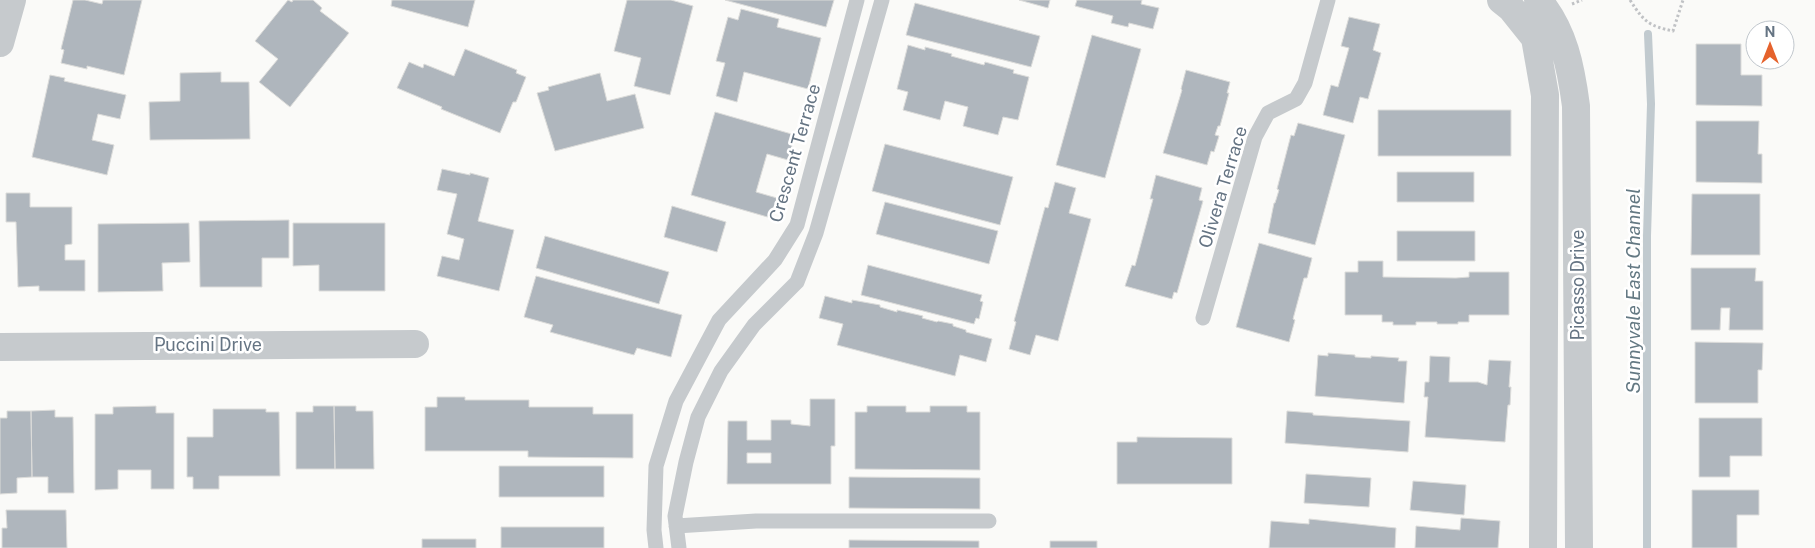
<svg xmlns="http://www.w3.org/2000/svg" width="1815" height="548" viewBox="0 0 1815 548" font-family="'Public Sans',sans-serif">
  <rect width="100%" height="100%" fill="#fafaf8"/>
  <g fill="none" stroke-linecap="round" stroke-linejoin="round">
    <!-- stream -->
    <path stroke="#c1cacf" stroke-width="8" d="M 1647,548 L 1647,236 L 1651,104 L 1648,34"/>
  </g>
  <!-- building -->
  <path fill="#afb6bd" stroke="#dcdcda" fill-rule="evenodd" d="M 73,0 L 85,0 L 102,4 L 103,0 L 142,0 L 124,75 L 87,66 L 87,69 L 61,63 L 64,50 L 61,49 Z
    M 288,0 L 292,2 L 293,0 L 313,0 L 322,8 L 320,11 L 349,33 L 290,107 L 259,82 L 278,59 L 255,41 Z
    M 392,0 L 475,0 L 468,27 L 391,6 Z
    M 627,0 L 671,0 L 693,6 L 670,95 L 634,86 L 641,58 L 614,51 Z
    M 725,0 L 834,0 L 826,27 Z
    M 1019,0 L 1050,0 L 1048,8 Z
    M 1077,0 L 1142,0 L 1141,4 L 1159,8 L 1153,29 L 1129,23 L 1128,27 L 1111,23 L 1113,16 L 1075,6 Z
    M 915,3 L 1040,36 L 1031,67 L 906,35 Z
    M 741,9 L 779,19 L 777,27 L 821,38 L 808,89 L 744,72 L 737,102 L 716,96 L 725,63 L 716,61 L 728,17 L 738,20 Z
    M 1349,17 L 1380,24 L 1373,50 L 1381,53 L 1368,99 L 1360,97 L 1353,123 L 1323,115 L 1331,85 L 1338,87 L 1349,48 L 1341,46 Z
    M 1092,35 L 1141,49 L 1105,178 L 1056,165 Z
    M 1696,44 L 1741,44 L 1741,75 L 1762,75 L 1762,106 L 1696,105 Z
    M 908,45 L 925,50 L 925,47 L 952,54 L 951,56 L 984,65 L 985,62 L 1014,70 L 1013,73 L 1029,77 L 1018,120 L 1003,117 L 998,135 L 963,126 L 968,107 L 945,101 L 940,120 L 903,110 L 908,92 L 897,89 Z
    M 465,49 L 517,70 L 516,73 L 526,77 L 516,102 L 513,102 L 500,133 L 441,109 L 442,107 L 397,88 L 409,62 L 423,68 L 424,64 L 454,76 Z
    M 1186,70 L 1230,82 L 1227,93 L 1229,93 L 1220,126 L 1218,126 L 1215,135 L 1219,136 L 1214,152 L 1211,151 L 1207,165 L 1163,153 L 1182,90 L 1181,89 Z
    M 221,72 L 221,82 L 249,82 L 250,139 L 150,140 L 149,102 L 180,101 L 180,73 Z
    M 600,73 L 607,101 L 635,94 L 644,128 L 555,151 L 537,93 L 549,90 L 548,87 Z
    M 50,75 L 65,78 L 64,81 L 126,95 L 120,119 L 98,114 L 92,140 L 114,145 L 107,175 L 32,157 Z
    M 1378,110 L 1511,110 L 1511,156 L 1378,156 Z
    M 715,112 L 795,135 L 788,160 L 767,154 L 756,192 L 777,198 L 771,218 L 691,195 Z
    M 1696,121 L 1759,121 L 1758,154 L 1762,154 L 1762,183 L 1696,182 Z
    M 1298,123 L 1345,135 L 1315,245 L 1268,233 L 1274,203 L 1275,203 L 1279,190 L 1277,189 L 1291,135 L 1294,136 Z
    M 885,144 L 1013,177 L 1000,225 L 872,191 Z
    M 442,169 L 470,175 L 470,173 L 489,178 L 478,221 L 514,230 L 499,291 L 437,276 L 442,256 L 459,260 L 464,239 L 447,234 L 457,194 L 437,190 Z
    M 1397,172 L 1474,172 L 1474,202 L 1397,202 Z
    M 1156,175 L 1202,188 L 1199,200 L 1203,201 L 1177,293 L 1174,292 L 1172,299 L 1125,286 L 1132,265 L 1135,266 L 1153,199 L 1150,199 Z
    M 1055,182 L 1076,188 L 1069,213 L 1091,219 L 1058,341 L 1036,335 L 1030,355 L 1009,349 L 1016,322 L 1014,321 L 1045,207 L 1048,208 Z
    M 6,193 L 30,193 L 30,207 L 72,207 L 72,244 L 65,245 L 65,260 L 85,260 L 85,291 L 39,291 L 39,286 L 18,287 L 16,222 L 6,222 Z
    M 1692,194 L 1760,194 L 1760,255 L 1691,255 Z
    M 885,202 L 998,231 L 989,264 L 876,234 Z
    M 672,206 L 726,222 L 717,252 L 664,237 Z
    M 289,220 L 289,258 L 262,258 L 262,287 L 200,287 L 199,221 Z
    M 189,223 L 190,262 L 162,263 L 163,291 L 98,292 L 98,224 Z
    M 293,223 L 385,223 L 385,291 L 319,291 L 319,265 L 293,266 Z
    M 1397,231 L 1475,231 L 1475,261 L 1397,261 Z
    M 545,236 L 669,272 L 659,304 L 536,268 Z
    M 1259,243 L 1312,258 L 1307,278 L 1304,278 L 1293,319 L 1295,320 L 1289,342 L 1236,327 Z
    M 1358,261 L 1383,261 L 1383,277 L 1456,278 L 1469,277 L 1469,272 L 1509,272 L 1509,315 L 1469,315 L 1469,322 L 1458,322 L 1458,324 L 1437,324 L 1437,322 L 1416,322 L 1416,325 L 1393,325 L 1393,322 L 1382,322 L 1382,315 L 1345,315 L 1345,272 L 1358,272 Z
    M 868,265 L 982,295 L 980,301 L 983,302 L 979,319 L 976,318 L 974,324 L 861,295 Z
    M 1691,268 L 1756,268 L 1755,281 L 1763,281 L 1763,330 L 1729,330 L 1730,308 L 1721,308 L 1720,330 L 1691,330 Z
    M 536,276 L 682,315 L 671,357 L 637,348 L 634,355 L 550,332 L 553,325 L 524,317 Z
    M 825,296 L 852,303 L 852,300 L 880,305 L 880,307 L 897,312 L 897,310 L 923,316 L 922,318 L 937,322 L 938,321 L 953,324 L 953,326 L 966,330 L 966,332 L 992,339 L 986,362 L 960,355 L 955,376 L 837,345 L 843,324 L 819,318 Z
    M 1695,342 L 1763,343 L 1762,370 L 1758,370 L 1758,403 L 1695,403 Z
    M 1328,353 L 1355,355 L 1355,357 L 1371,358 L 1371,356 L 1399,358 L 1398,361 L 1407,361 L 1404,403 L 1315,396 L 1318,355 L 1328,356 Z
    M 1430,356 L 1450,357 L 1449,382 L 1478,382 L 1487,385 L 1489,360 L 1511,361 L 1509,387 L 1511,387 L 1510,405 L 1508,405 L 1505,442 L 1425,437 L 1428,397 L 1424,397 L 1425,382 L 1429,382 Z
    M 437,397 L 465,397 L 465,400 L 529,400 L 529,407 L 593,407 L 593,414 L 633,414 L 633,458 L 528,457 L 528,451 L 425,451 L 425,407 L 437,407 Z
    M 810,399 L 835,399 L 835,446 L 831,446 L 831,484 L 727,484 L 728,421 L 747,421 L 747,440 L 771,440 L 771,420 L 791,420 L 791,424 L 810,426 ZM 747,453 L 771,453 L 771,463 L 747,463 Z
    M 156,406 L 156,413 L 174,413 L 174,489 L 151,489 L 151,470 L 118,470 L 118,489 L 95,490 L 95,414 L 113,414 L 113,407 Z
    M 313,406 L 334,406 L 335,469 L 296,469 L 296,412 L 313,412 Z
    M 334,406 L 356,406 L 356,411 L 373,411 L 374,469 L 335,469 Z
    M 867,406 L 906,406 L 906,412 L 930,412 L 930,406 L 967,406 L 967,412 L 980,412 L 980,470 L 855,469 L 855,412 L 867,412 Z
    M 213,409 L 266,409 L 266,412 L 279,412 L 280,476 L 219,476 L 219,489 L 193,489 L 193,477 L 187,477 L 187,437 L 213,437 Z
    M 55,410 L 55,417 L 73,417 L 74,493 L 48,493 L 48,477 L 32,477 L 31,411 Z
    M 7,411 L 31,411 L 32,477 L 17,478 L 17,493 L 0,494 L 0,418 L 7,418 Z
    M 1287,411 L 1313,413 L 1313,415 L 1410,421 L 1408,452 L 1285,443 Z
    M 1699,418 L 1762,418 L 1762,456 L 1730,456 L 1730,477 L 1699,477 Z
    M 1137,437 L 1232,438 L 1232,484 L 1117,484 L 1117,442 L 1137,442 Z
    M 499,466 L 604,466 L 604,497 L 499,497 Z
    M 1306,474 L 1371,478 L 1369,507 L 1304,503 Z
    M 849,477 L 980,478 L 980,509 L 849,508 Z
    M 1413,481 L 1466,485 L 1464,515 L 1410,510 Z
    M 1692,490 L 1759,490 L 1759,515 L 1737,515 L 1737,548 L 1692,548 Z
    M 6,510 L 66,510 L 67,548 L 2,548 L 2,528 L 7,528 Z
    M 1461,518 L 1500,521 L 1498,548 L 1415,548 L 1416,526 L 1460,530 Z
    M 1309,519 L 1396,528 L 1395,548 L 1269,548 L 1271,521 L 1309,524 Z
    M 501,527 L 604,527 L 604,548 L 501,548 Z
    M 422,539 L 476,539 L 476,548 L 422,548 Z
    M 849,540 L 979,541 L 979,548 L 849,548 Z
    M 1050,541 L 1097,541 L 1097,548 L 1050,548 Z"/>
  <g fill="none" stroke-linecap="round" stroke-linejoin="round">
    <!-- path -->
    <path stroke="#c0c2c5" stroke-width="3" stroke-dasharray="2.5 2.5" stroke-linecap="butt" d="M 1630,0 C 1644,22 1649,26 1673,31 L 1683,0
      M 1572,4 L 1582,0"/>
    <!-- service -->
    <path stroke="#c6cacd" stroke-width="15" d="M 1203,318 L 1255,137 L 1268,113 L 1296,99 L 1305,83 L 1328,0
      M 676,526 L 756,521 L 989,521
      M 656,548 L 654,530 L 656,466 L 676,401 L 719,320 L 775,260 L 797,225 L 857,0
      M 679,548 L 675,516 L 686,462 L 698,417 L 721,371 L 754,325 L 797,282 L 816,233 L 882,0"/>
    <!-- minor -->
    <path stroke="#c6cacd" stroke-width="28" d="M 1501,0 L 1511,8 L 1535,38 L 1545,95 L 1543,548
      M 1538,0 C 1564,30 1571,68 1576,106 L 1579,548
      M 0,43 L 12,0
      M 0,347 L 415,344"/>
  </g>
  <g text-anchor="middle" stroke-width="5" stroke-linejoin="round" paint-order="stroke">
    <!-- street labels -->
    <g font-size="18" fill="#657483" stroke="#fff">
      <text transform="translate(795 153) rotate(-74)" y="6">Crescent Terrace</text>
      <text transform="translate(1223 187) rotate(-73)" y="6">Olivera Terrace</text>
      <text transform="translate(1578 285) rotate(-90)" y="6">Picasso Drive</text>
      <text x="208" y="351">Puccini Drive</text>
    </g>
    <!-- water labels -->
    <g font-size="19" font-style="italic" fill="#647983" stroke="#fff">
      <text transform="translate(1633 291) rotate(-90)" y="7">Sunnyvale East Channel</text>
    </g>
  </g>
  <!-- north arrow -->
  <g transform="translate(1770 45)"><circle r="24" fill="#ffffff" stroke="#c1c7cd"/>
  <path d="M0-4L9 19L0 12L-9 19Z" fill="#e5622c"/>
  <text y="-8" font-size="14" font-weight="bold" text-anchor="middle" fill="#657483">N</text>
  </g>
</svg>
